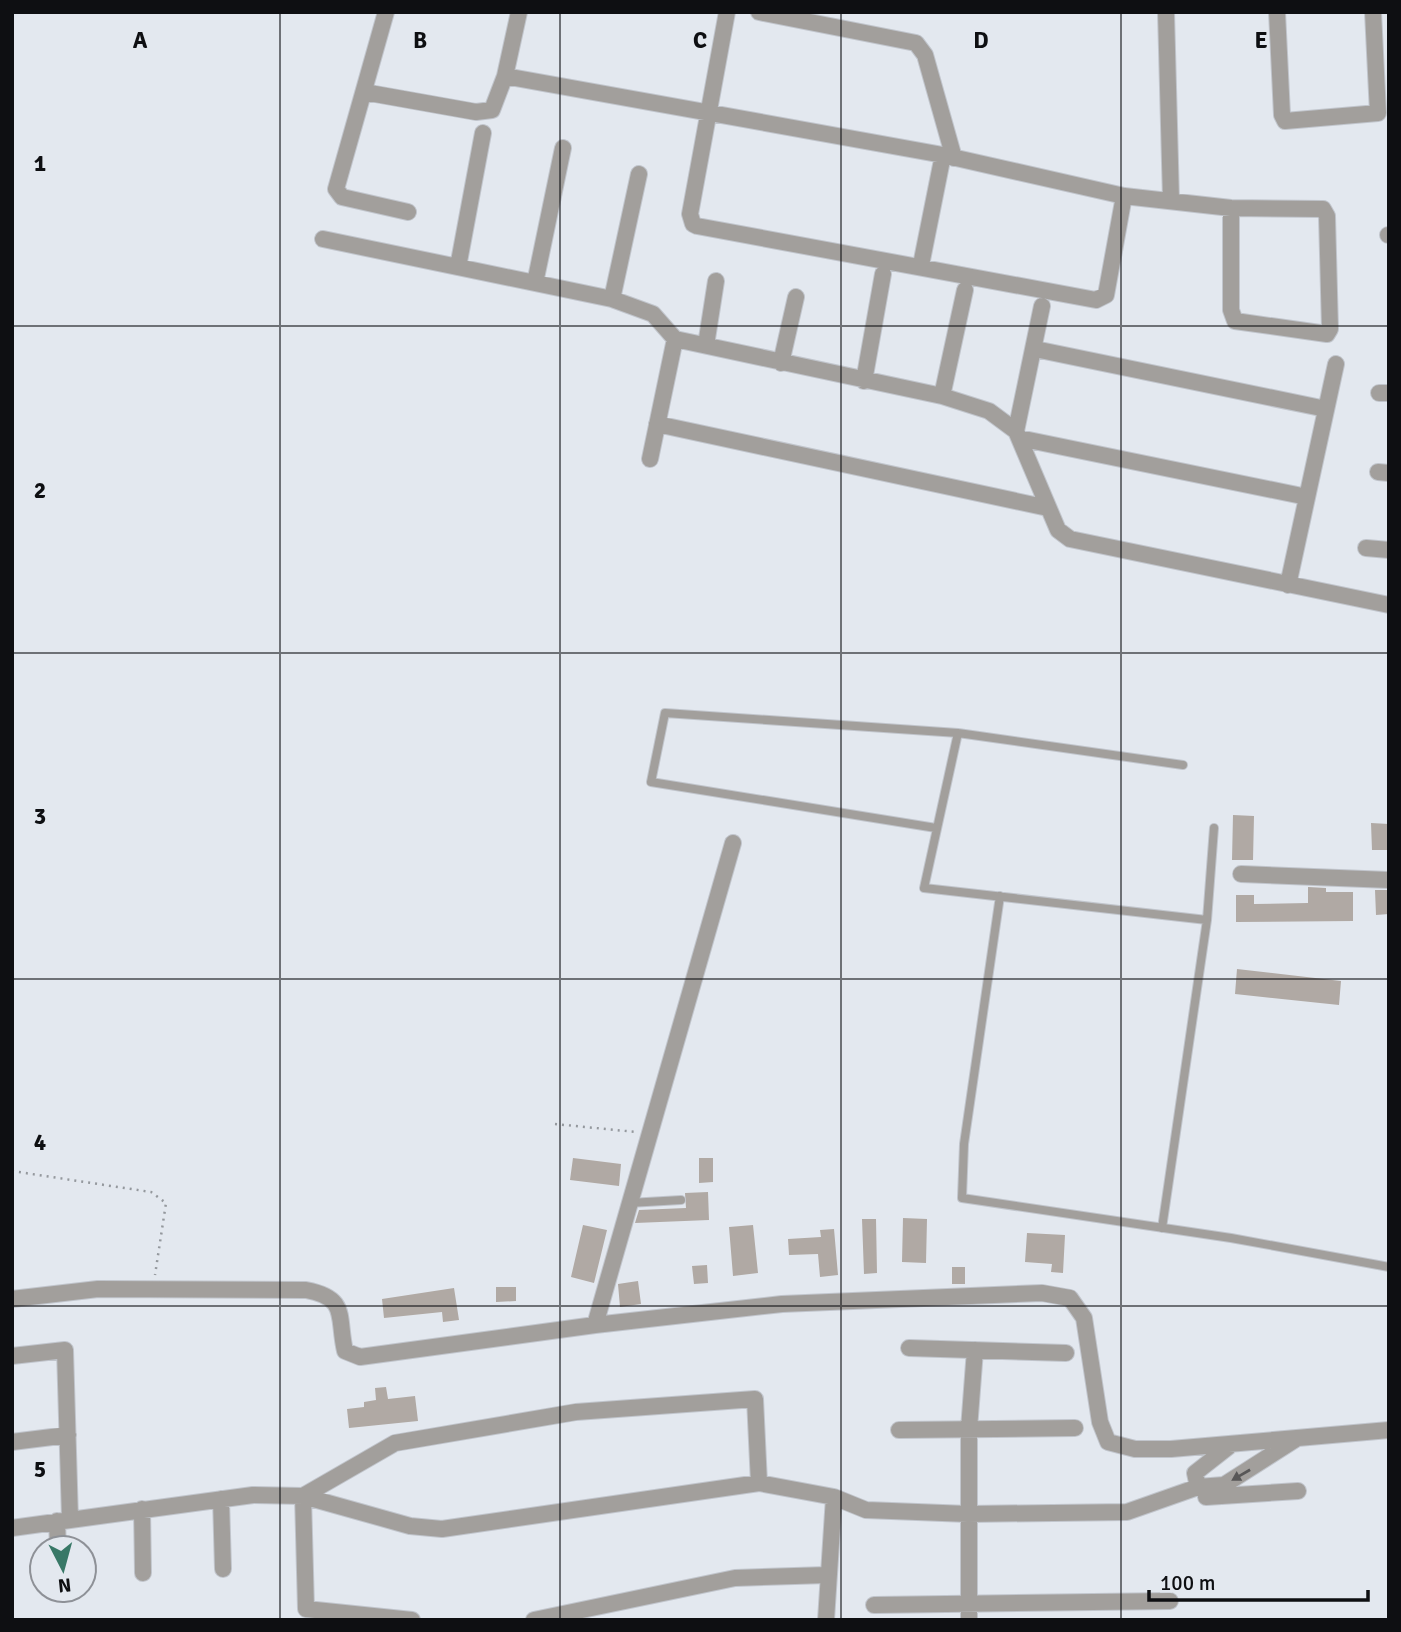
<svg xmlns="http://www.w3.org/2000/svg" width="1401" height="1632" viewBox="0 0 1401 1632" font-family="Signika,sans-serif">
  <rect width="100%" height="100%" fill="#e3e8ef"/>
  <!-- building -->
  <path fill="#b0a9a4" d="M 1233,815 L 1254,816 L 1253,860 L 1232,860 Z
    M 1371,823 L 1389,824 L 1389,850 L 1372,850 Z
    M 1308,887 L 1326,888 L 1326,892 L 1353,892 L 1353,921 L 1236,922 L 1236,895 L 1254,895 L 1254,904 L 1308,903 Z
    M 1375,890 L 1389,890 L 1389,914 L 1376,915 Z
    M 1237,969 L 1341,981 L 1339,1005 L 1235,994 Z
    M 573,1158 L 621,1164 L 619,1186 L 570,1180 Z
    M 699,1158 L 713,1158 L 713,1182 L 699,1183 Z
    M 708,1192 L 709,1220 L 635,1223 L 639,1210 L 686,1208 L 685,1193 Z
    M 903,1218 L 927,1219 L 926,1263 L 902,1262 Z
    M 862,1219 L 876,1219 L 877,1273 L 864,1274 Z
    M 583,1225 L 607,1230 L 594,1283 L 571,1277 Z
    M 753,1225 L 758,1273 L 733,1276 L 729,1227 Z
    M 834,1229 L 838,1275 L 820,1277 L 818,1254 L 789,1255 L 788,1239 L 821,1237 L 820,1230 Z
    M 1027,1233 L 1065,1235 L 1063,1273 L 1051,1272 L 1052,1264 L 1025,1262 Z
    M 707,1265 L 708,1283 L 694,1284 L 692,1266 Z
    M 952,1267 L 965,1267 L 965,1284 L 952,1284 Z
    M 638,1281 L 641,1304 L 620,1307 L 618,1284 Z
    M 496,1287 L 516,1287 L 516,1301 L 496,1302 Z
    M 454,1288 L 459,1320 L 443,1322 L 442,1312 L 384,1318 L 382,1299 Z
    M 386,1387 L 388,1399 L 415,1396 L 418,1421 L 349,1428 L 347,1409 L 364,1407 L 364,1402 L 376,1400 L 375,1388 Z"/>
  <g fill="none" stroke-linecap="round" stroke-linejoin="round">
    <defs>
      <path id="service" d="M 958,733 L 924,888 L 1207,920
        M 936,828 L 651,782 L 665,713 L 958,733 L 1183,765
        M 1000,896 L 964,1144 L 962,1198 L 1231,1238 L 1389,1267
        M 629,1203 L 681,1200
        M 1162,1228 L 1207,920 L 1214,828"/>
      <path id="minor" d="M 386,12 L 336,189 L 342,197 L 408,212
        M 727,12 L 690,214 L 693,224 L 697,226 L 1096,300 L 1106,295 L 1124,196
        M 759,12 L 916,43 L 925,55 L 954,158
        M 1166,12 L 1171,200
        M 1277,12 L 1282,115 L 1285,121 L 1378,113 L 1373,12
        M 505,76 L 943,155 L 1124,196 L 1231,208 L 1323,209 L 1327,216 L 1330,329 L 1327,334 L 1235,321 L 1231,310 L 1231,208
        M 364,92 L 476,112 L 492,110 L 505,76 L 519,12
        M 1388,235 L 1389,235
        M 323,239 L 612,299 L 653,314 L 675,339 L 942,396 L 989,411 L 1016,431 L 1058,530 L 1070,539 L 1389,605
        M 921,265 L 943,155
        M 458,267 L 483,133
        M 535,283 L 563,148
        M 612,299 L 639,174
        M 706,345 L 716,281
        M 1035,349 L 1326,409
        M 781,363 L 796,297
        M 864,381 L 883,274
        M 1379,393 L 1389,393
        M 942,396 L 965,290
        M 657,424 L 1048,508
        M 1016,431 L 1042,306
        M 1019,438 L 1307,497
        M 650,459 L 675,339
        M 1378,472 L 1389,473
        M 1366,548 L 1389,550
        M 1288,585 L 1336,364
        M 1241,874 L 1389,880
        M 12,1299 L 98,1289 L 306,1290 C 349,1298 337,1317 345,1351 L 360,1357 L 595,1325 L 782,1304 L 1042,1293 L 1070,1298 L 1084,1318 L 1100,1422 L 1108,1442 L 1135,1449 L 1171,1449 L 1389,1430
        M 595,1325 L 733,843
        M 909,1348 L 1066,1353
        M 12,1356 L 65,1350 L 70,1519
        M 899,1430 L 1075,1428
        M 12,1442 L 68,1435
        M 1232,1444 L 1195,1473 L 1198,1487 L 1224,1485 L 1296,1439
        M 1206,1497 L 1298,1491
        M 221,1499 L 223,1569
        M 142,1509 L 143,1573
        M 57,1521 L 58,1548
        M 12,1528 L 253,1495 L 303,1496 L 410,1526 L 442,1529 L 759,1483 L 834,1497 L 866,1510 L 968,1514 L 1127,1512 L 1198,1487
        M 874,1605 L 1170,1601
        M 412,1620 L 306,1609 L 303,1496 L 395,1443 L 576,1412 L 755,1399 L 759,1483
        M 534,1620 L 735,1578 L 827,1575
        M 826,1620 L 834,1497
        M 969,1620 L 969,1429 L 975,1350"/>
    </defs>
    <!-- service casing -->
    <use href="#service" stroke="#c1c5cc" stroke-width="10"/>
    <!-- minor casing -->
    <use href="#minor" stroke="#c1c5cc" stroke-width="18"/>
    <!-- path -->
    <path stroke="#94989d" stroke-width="2.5" stroke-dasharray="2 5" stroke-linecap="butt" d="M 555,1124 L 636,1132
      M 12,1171 L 151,1192 L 166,1203 L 155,1275"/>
    <!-- service -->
    <use href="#service" stroke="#a29f9c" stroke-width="8"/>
    <!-- minor -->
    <use href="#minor" stroke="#a29f9c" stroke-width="16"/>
  </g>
  <!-- one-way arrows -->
  <defs><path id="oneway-solid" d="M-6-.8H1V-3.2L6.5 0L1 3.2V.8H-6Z" transform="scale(1.75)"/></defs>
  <use fill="#585757" href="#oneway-solid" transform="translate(1241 1475) rotate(150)"/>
  <!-- grid -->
  <path fill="none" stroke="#0e0f12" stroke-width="2" stroke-opacity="0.55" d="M 280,12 L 280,1620M 560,12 L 560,1620M 841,12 L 841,1620M 1121,12 L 1121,1620M 12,326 L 1389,326M 12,653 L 1389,653M 12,979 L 1389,979M 12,1306 L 1389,1306"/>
  <g font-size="23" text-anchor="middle" font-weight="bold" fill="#0e0f12" stroke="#e3e8ef" stroke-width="5" stroke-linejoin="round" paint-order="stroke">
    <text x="140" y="48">A</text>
    <text x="420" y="48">B</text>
    <text x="700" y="48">C</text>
    <text x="981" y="48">D</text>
    <text x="1261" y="48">E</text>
    <text x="40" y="171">1</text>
    <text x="40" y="498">2</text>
    <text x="40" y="824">3</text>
    <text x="40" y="1150">4</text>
    <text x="40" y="1477">5</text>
  </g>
  <!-- border -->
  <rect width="1401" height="1632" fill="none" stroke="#0e0f12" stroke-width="28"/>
  <!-- north arrow -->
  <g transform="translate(63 1569) rotate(174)"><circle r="33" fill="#e3e8ef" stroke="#8e9197" stroke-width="2"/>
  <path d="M0-5L12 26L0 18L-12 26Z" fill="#387867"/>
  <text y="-10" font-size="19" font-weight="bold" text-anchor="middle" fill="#0e0f12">N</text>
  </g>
  <!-- scale -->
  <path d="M1149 1590v10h219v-10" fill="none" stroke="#0e0f12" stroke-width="3.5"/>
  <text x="1160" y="1590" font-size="21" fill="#0e0f12" stroke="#e3e8ef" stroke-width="5" paint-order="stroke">100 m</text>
</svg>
